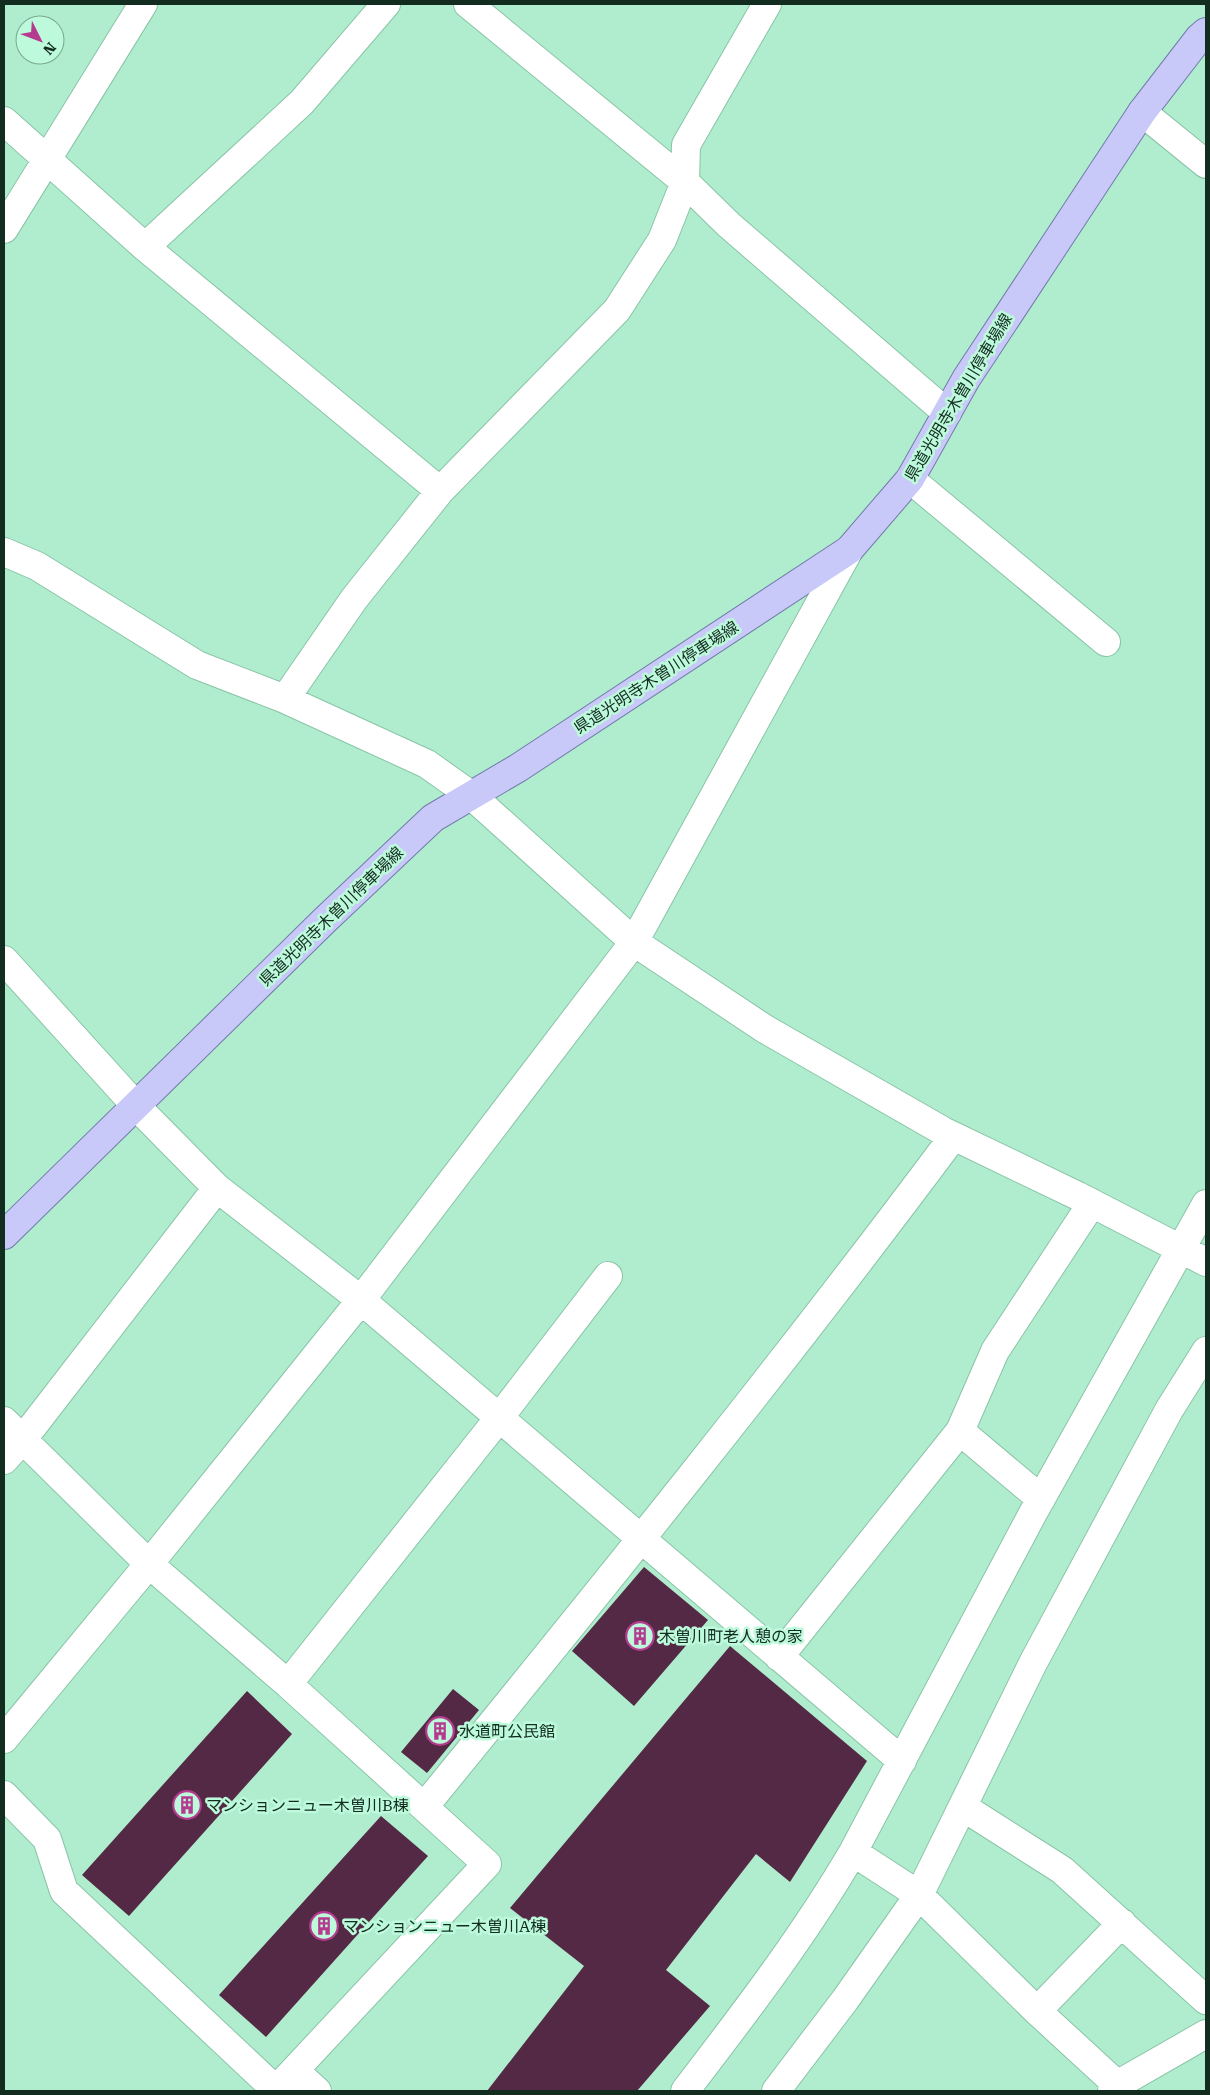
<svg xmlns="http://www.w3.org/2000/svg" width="1210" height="2095" viewBox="0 0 1210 2095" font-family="'Roboto Serif','Noto Sans JP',serif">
  <rect width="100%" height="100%" fill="#b0edce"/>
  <!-- building -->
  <path fill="#542945" d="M 644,1567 L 708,1620 L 634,1706 L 572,1651 Z
    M 730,1646 L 867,1761 L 790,1882 L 756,1854 L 666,1970 L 710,2006 L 637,2091 L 487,2091 L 584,1966 L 510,1908 Z
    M 453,1689 L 479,1710 L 427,1773 L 401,1752 Z
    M 247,1691 L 292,1734 L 129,1916 L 82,1875 Z
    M 381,1816 L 428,1856 L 266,2037 L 219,1995 Z"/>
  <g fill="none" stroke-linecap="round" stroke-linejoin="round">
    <defs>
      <path id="minor" d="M 468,4 L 685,182 L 729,225 L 947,413
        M 1142,112 L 1206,164
        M 4,121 L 145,247 L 440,491
        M 4,229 L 143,4
        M 145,247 L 302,102 L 386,4
        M 910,479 L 1106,642
        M 4,552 L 37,566 L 197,665 L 285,699 L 427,764 L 472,796 L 634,942 L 765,1029 L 943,1131 L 1078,1196 L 1206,1262
        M 285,699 L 354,599 L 440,491 L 617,310 L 662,240 L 685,182 L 686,145 L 767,4
        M 4,960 L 137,1107 L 217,1188 L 361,1300 L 902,1761
        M 4,1421 L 149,1564 L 288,1684 L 487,1864 L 275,2091
        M 960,1431 L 995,1351 L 1092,1203
        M 4,1460 L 23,1439 L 217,1188
        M 779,1657 L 960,1431 L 1041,1499
        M 288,1684 L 499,1418 L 608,1276
        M 4,1739 L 149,1564 L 361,1300 L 634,942 L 849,550
        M 4,1795 L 47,1839 L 64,1891 L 276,2090
        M 424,1807 C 604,1586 783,1365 953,1137
        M 963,1807 L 1062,1870 L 1206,2000
        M 853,1852 L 919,1895 L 1037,2011 L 1124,2091
        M 1037,2011 L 1122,1923
        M 295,2071 L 317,2091
        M 685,2091 C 744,2014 804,1936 853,1852 L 1033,1513 L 1206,1204
        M 776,2091 L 845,2000 L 919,1895 L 1033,1663 L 1169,1410 L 1206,1351
        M 1112,2091 L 1117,2085 L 1206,2034"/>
      <path id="major" d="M 4,1235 L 325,920 L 433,818 L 518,768 L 849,550 L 910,479 L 966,379 L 1142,112 L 1199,38 L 1206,32"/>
    </defs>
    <!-- minor casing -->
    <use href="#minor" stroke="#89c4a7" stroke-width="30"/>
    <!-- major casing -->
    <use href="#major" stroke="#717baa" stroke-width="30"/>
    <!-- minor -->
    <use href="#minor" stroke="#fff" stroke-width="28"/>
    <!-- major -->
    <use href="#major" stroke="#c8c9f8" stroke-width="28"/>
  </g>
  <!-- icons -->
  <defs>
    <symbol id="building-ring" viewBox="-11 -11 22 22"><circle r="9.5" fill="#bdfadb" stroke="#b53b8f" stroke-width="1.5"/><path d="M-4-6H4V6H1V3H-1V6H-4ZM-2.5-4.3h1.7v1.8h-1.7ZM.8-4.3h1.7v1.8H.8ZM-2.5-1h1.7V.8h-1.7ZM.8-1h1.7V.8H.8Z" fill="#b53b8f"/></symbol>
  </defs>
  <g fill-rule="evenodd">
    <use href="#building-ring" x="624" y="1620" width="32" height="32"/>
    <use href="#building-ring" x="424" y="1715" width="32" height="32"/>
    <use href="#building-ring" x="171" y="1789" width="32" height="32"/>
    <use href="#building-ring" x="308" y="1910" width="32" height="32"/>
  </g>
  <g text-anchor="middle" stroke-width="5" stroke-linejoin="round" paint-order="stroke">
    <!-- street labels -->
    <g font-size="16" fill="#132c20" stroke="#bdfadb">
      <text transform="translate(958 397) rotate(-59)" y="6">県道光明寺木曽川停車場線</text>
      <text transform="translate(656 677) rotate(-33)" y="6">県道光明寺木曽川停車場線</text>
      <text transform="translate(331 916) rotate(-44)" y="6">県道光明寺木曽川停車場線</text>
    </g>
    <!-- poi labels -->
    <g font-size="16" fill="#132c20" stroke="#bdfadb" text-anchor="start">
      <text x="659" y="1642">木曽川町老人憩の家</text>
      <text x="459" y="1737">水道町公民館</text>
      <text x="206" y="1811">マンションニュー木曽川B棟</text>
      <text x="343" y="1932">マンションニュー木曽川A棟</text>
    </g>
  </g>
  <!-- border -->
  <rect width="1210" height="2095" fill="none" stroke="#132c20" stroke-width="10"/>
  <!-- north arrow -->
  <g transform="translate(40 40) rotate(132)"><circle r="24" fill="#bdfadb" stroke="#79a890"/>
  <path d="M0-4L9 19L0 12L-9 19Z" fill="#b53b8f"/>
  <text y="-8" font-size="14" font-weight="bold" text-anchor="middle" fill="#132c20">N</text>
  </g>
</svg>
